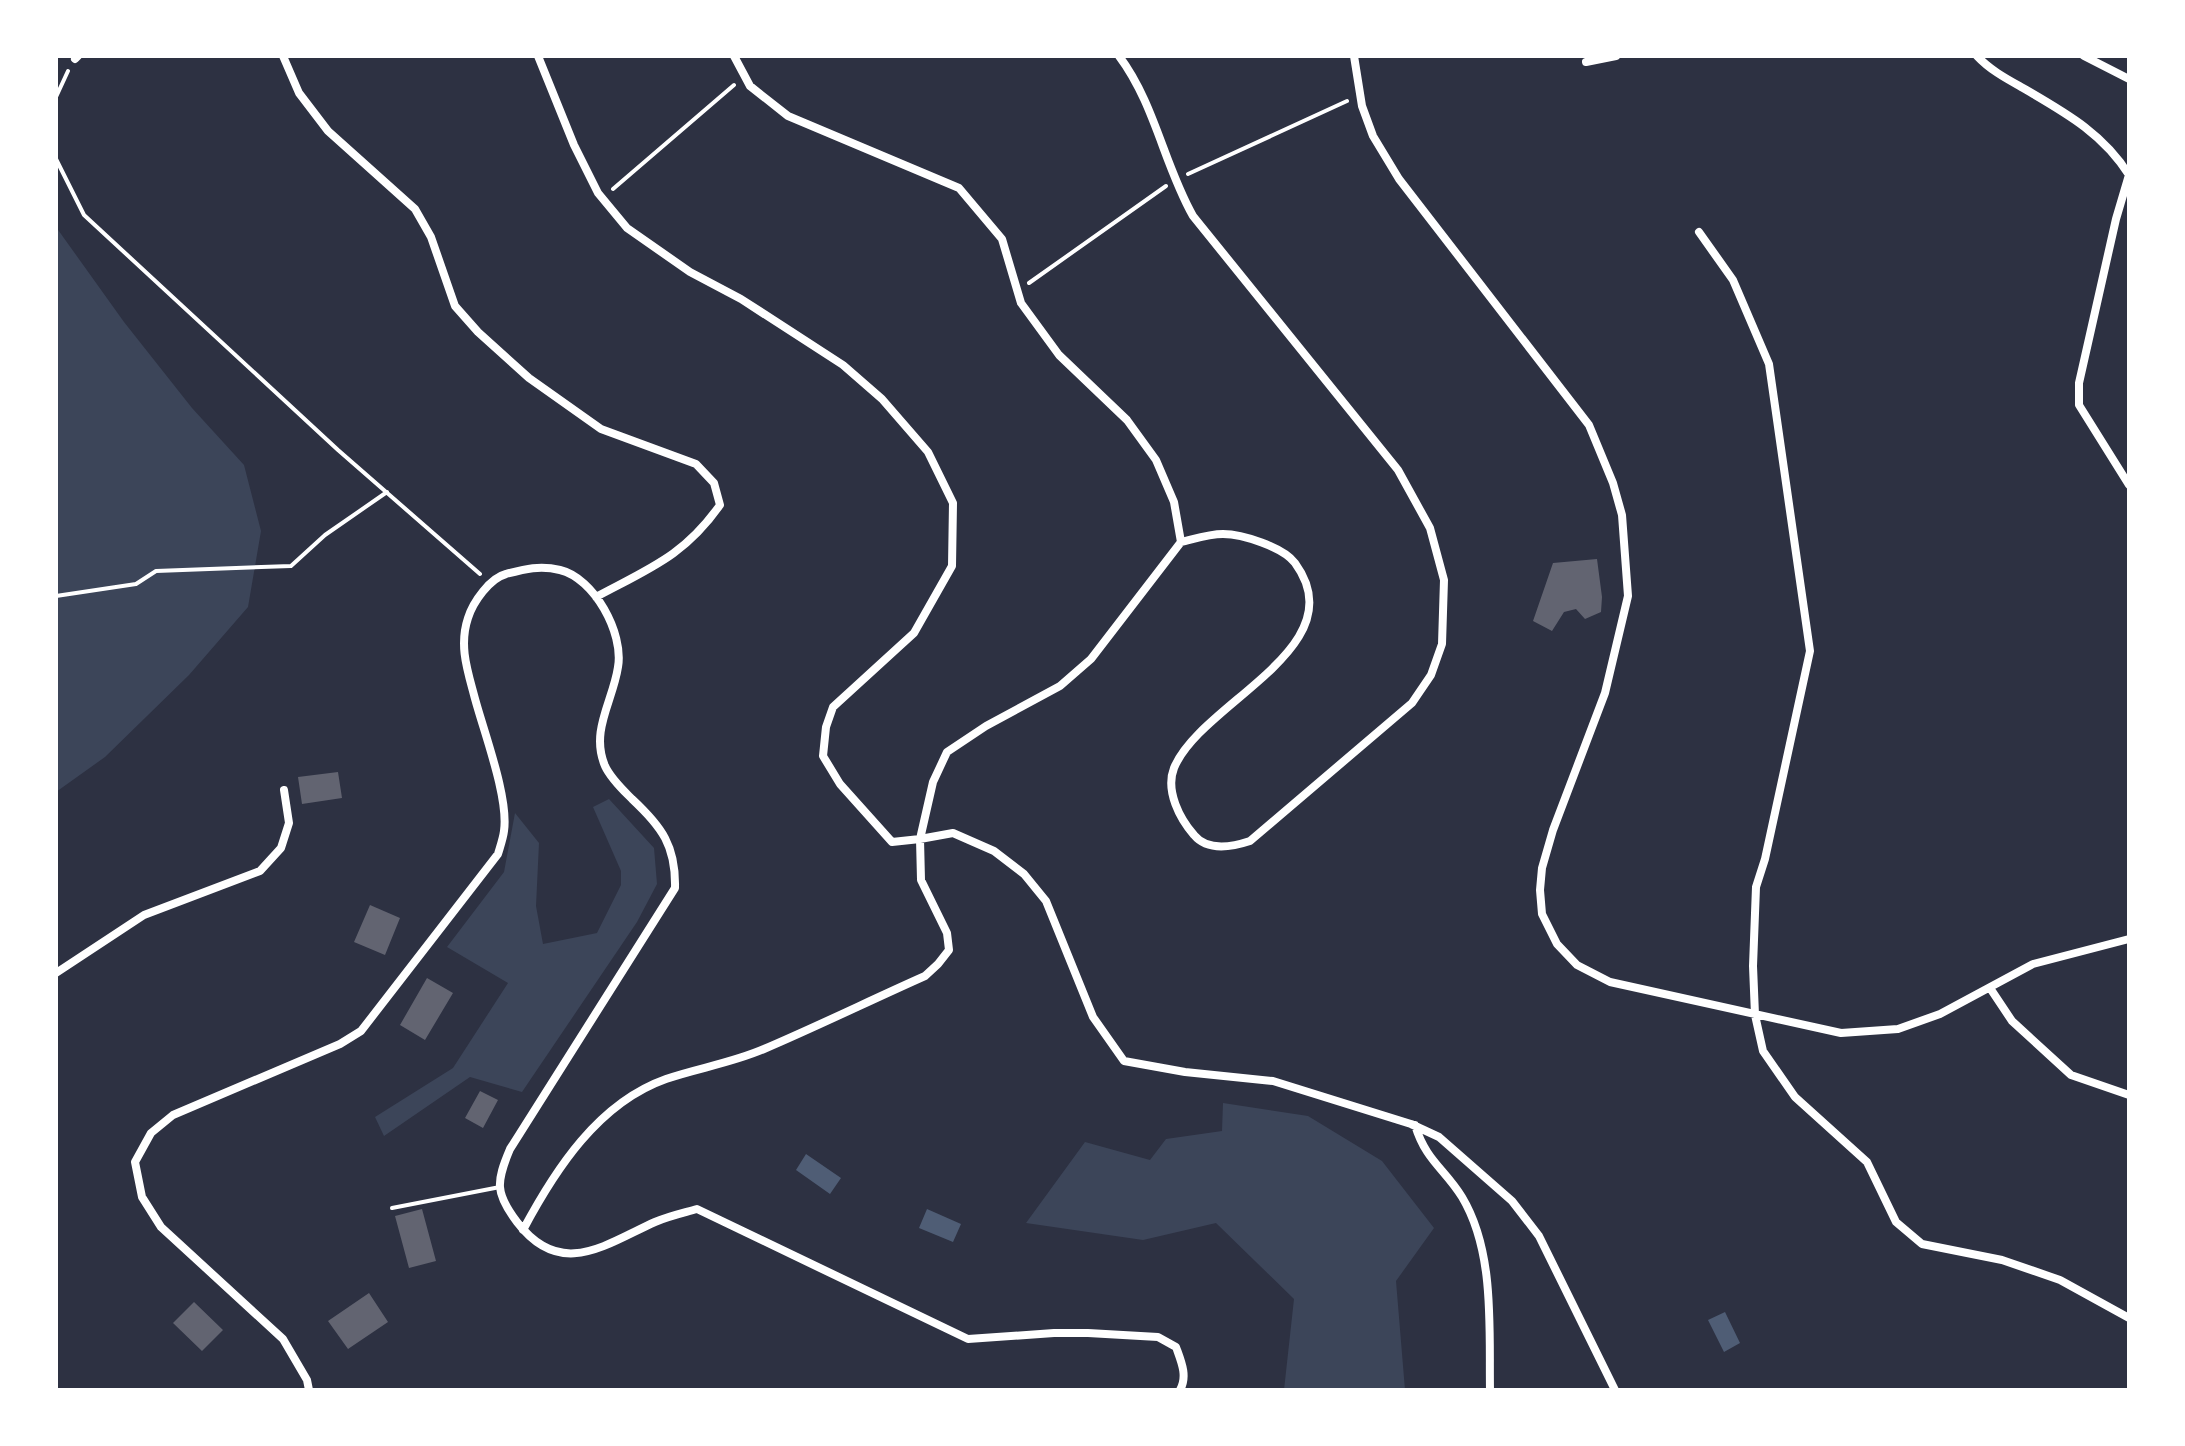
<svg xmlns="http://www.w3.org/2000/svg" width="2185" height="1446" viewBox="0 0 2185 1446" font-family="Commissioner,sans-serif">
  <rect width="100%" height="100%" fill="#2d3142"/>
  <!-- green -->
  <path fill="#3c4559" d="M 56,227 L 124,322 L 192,408 L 244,465 L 261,531 L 248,607 L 189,675 L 105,757 L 56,792 Z
    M 609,799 L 654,848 L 657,884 L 637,922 L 522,1092 L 470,1077 L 384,1136 L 375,1117 L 453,1068 L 508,983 L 447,947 L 504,872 L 515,813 L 539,843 L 536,906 L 543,944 L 597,933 L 621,885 L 621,871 L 593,807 Z
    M 1223,1103 L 1308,1116 L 1382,1161 L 1434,1228 L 1396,1281 L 1405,1390 L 1284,1390 L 1294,1299 L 1216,1223 L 1143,1240 L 1026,1223 L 1085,1142 L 1150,1160 L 1166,1139 L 1222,1131 Z"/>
  <!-- water -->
  <path fill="#4f5d75" d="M 806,1154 L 841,1178 L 830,1194 L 796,1170 Z
    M 927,1209 L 961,1224 L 953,1242 L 919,1228 Z
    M 1725,1312 L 1740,1343 L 1724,1352 L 1708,1320 Z"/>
  <!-- building -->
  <path fill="#626471" d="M 1597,559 L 1602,597 L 1601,612 L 1585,619 L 1576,609 L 1564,612 L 1552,631 L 1533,621 L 1553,563 Z
    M 338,772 L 342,798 L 302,804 L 298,777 Z
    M 370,905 L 400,918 L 385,955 L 354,942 Z
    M 427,978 L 453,993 L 425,1040 L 400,1025 Z
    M 480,1091 L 498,1100 L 483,1128 L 465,1118 Z
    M 422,1209 L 436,1261 L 409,1268 L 395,1216 Z
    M 369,1293 L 388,1322 L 348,1349 L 328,1321 Z
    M 194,1302 L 223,1330 L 202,1351 L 173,1323 Z"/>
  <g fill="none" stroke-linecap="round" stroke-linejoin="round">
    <!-- path -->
    <path stroke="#fff" stroke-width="4" d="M 56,97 L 68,71
      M 56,159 L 84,215 L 338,450 L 480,574
      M 1188,174 L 1347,101
      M 613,189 L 734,85
      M 1029,283 L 1166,186
      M 56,596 L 136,584 L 156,571 L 291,566 L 325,535 L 387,492"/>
    <!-- service -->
    <path stroke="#fff" stroke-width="4" d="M 392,1208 L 500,1187"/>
    <!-- minor -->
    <path stroke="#fff" stroke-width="8" d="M 283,56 L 299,93 L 328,131 L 415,209 L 431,237 L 455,306 L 478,332 L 529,378 L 601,429 L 696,464 L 714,483 L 720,505 C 684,556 650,568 596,597
      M 538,56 L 574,145 L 598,193 L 627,228 L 690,272 L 741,299 L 843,365 L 882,399 L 928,452 L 953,503 L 952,566 L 914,633 L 833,707 L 826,727 L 823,756 L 840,784 L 892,842 L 920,839 L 933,782 L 947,752 L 986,726 L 1060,686 L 1091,659 L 1181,542 L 1174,502 L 1156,460 L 1127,420 L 1059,355 L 1021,303 L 1002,239 L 959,188 L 788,116 L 750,86 L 734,56
      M 1119,56 C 1155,104 1164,165 1193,216 L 1398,470 L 1430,528 L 1444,580 L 1442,644 L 1431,675 L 1412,703 L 1250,841 C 1232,847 1208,852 1194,835 C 1180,819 1165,791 1174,768 C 1201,702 1357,648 1295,563 C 1283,547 1242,534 1223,534 C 1209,534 1194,539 1181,542
      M 1354,56 L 1362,106 L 1373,136 L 1399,179 L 1589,425 L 1613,483 L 1622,515 L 1628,596 L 1605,693 L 1553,830 L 1542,868 L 1540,890 L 1542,914 L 1557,944 L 1577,965 L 1610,982 L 1841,1033 L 1898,1029 L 1940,1014 L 2033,964 L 2129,939
      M 1977,56 C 1990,70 2007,79 2023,88 C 2064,112 2103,133 2129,175
      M 2084,56 L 2129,79
      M 75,59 L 78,56
      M 1586,62 L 1616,56
      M 2129,175 L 2116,219 L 2079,383 L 2079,405 L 2129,485
      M 1699,232 L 1733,280 L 1769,364 L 1810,651 L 1765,859 L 1756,887 L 1753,966 L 1755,1015 L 1763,1051 L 1795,1097 L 1867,1162 L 1896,1222 L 1922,1244 L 2002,1260 L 2060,1280 L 2129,1318
      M 56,973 L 144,915 L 260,871 L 281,848 L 289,823 L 284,790
      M 1990,988 L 2012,1021 L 2071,1075 L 2129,1095
      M 1415,1125 C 1426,1161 1444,1168 1462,1197 C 1495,1252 1489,1328 1490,1390
      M 523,1230 C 555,1170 598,1103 666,1079 C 698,1068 732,1063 764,1049 C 818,1026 871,1000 925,976 L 938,964 L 949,950 L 947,933 L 921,880 L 920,839 L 953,833 L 994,851 L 1024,874 L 1046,901 L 1093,1017 L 1124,1061 L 1185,1072 L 1273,1081 L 1411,1124 L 1439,1137 L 1512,1201 L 1539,1236 L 1615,1390
      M 309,1390 L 307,1380 L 283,1339 L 161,1227 L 142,1197 L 135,1162 L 151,1133 L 173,1115 L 340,1044 L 361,1031 L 498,854 C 500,847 503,839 504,831 C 509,797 483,730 474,695 C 467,669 459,645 468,618 C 473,602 490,578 506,574 C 525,569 540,565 560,570 C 594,578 624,633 618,667 C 613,701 590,731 605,766 C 611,779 623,790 632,799 C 662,827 676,846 675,888 L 510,1149 C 496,1182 495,1193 517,1222 C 561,1280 606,1244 655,1222 C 669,1216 683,1213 697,1209 L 968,1339 L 1054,1333 L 1088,1333 L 1158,1337 L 1176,1347 C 1181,1361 1188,1376 1180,1390"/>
  </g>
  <!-- border -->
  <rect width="2185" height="1446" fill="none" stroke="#ffffff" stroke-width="116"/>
</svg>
